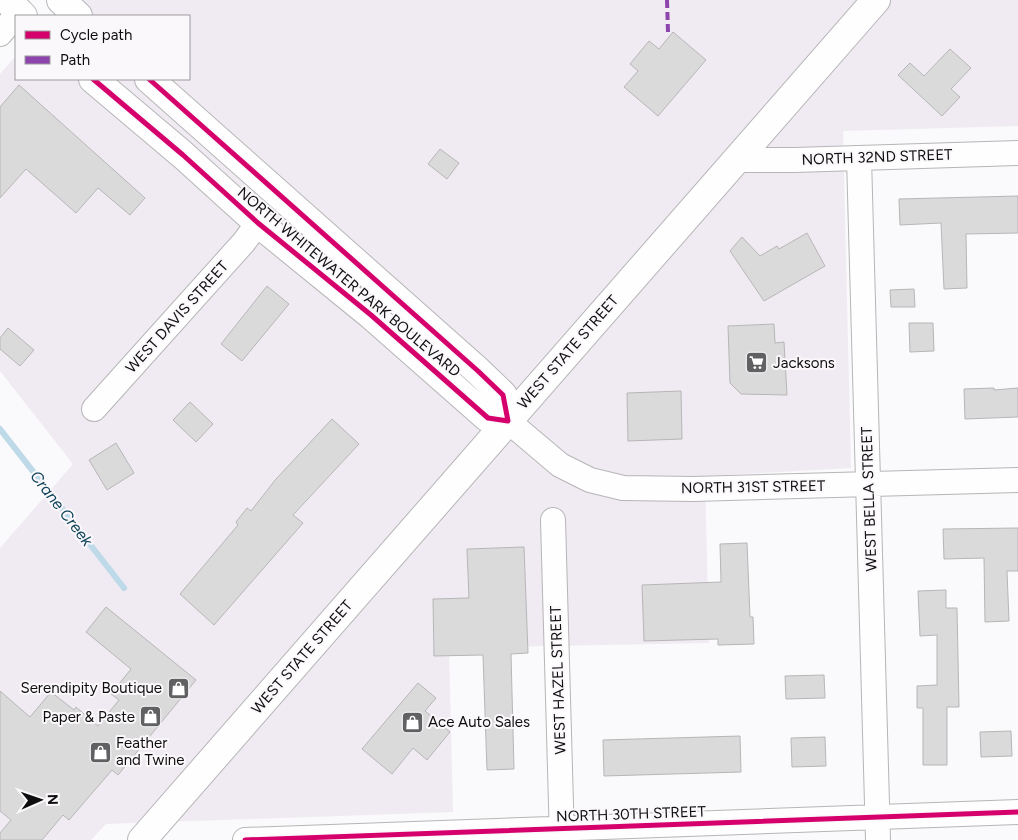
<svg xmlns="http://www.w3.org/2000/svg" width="1018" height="840" viewBox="0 0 1018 840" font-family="Figtree,sans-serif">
  <rect width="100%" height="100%" fill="#faf9fb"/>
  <!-- built -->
  <path fill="#f0ebf2" d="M 69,0 L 1018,0 L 1018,126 L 843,131 L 851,468 L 705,476 L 709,643 L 449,648 L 453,812 L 106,824 L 91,840 L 0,840 L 0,548 L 73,464 L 0,371 L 0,74 L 16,56 L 16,79 L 189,79 L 189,16 L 54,16 Z"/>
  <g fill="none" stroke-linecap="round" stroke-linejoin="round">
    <!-- stream -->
    <path stroke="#bed9e7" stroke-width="6" d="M 0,429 L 124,588"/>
  </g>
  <!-- building -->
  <path fill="#dbdadb" stroke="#b7b6b7" d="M 673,32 L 706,60 L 658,116 L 624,87 L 638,71 L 630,64 L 649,41 L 659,49 Z
    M 950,49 L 971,68 L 951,89 L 960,97 L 942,116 L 898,75 L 910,63 L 924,76 Z
    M 19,85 L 145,198 L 130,215 L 98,188 L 76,213 L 26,169 L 0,198 L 0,107 Z
    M 440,149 L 459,163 L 447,179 L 428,164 Z
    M 1018,196 L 1018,233 L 966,234 L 967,288 L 944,289 L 941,223 L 900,225 L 899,199 Z
    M 807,233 L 825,266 L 764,301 L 730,251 L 742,237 L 760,256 L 777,246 L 779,249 Z
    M 267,286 L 289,304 L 242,361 L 221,344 Z
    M 914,289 L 915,307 L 891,307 L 890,290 Z
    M 909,323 L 933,323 L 934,351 L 910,352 Z
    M 774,324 L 775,343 L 784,342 L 787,395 L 741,394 L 730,383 L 728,326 Z
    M 8,328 L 34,350 L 20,366 L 0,349 L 0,338 Z
    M 994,388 L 994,390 L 1018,388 L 1018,417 L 965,419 L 964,389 Z
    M 681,391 L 682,439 L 628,441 L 627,393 Z
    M 190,402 L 213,424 L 196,442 L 173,420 Z
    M 332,419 L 359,444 L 293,515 L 303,523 L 214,625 L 180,594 L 238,525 L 236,522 L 247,508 L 251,511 L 276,479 Z
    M 116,443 L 134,473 L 107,490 L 89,460 Z
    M 1018,528 L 1018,571 L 1007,571 L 1009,621 L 985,622 L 984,558 L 944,559 L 943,529 Z
    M 747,543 L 750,617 L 753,617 L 754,644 L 718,645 L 718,639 L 644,641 L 642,585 L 721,582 L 720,544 Z
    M 524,547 L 528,653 L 511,654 L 514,769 L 487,770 L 483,655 L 434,656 L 433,599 L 469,598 L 467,549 Z
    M 946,590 L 946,608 L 957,608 L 959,707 L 947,707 L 947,765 L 923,765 L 923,708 L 917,708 L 917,686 L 937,685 L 937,635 L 920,636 L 918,591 Z
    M 106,607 L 196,680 L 118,775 L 112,770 L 69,820 L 63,815 L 42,840 L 0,840 L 0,833 L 11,820 L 0,811 L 0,691 L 30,717 L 51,692 L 74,710 L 76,707 L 98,726 L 119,700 L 111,694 L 131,669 L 86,632 Z
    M 824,675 L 825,698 L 786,699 L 785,676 Z
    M 418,683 L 436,698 L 425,711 L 450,732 L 427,760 L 413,748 L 392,774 L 362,749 Z
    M 1011,731 L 1012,756 L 981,757 L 980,732 Z
    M 740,736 L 741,772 L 604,776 L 603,740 Z
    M 825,737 L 826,766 L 792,767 L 791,738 Z"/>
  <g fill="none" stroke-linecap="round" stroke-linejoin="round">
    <defs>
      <path id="street" d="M 0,34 L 19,12
        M 859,158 L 878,840
        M 737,160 L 795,160 L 1018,153
        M 94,409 L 244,242 L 258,223
        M 508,421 L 560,465 L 590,480 L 623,488 L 693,489 L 1018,480
        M 553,520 L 562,840
        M 245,840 L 1018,812"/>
      <path id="secondary" d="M 7,0 L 23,16
        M 61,0 L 78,16
        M 93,79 L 183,155 L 258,223 L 371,315 L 488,418 L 508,421
        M 149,79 L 478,371 L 503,395 L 508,421
        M 142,840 L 876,0"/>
    </defs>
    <!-- street casing -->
    <use href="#street" stroke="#b6b5b7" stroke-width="26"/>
    <!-- secondary casing -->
    <use href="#secondary" stroke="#b6b5b7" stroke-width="30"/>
    <!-- street -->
    <use href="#street" stroke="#fefefe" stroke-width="24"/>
    <!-- secondary -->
    <use href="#secondary" stroke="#fefefe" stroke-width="28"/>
    <!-- quiet -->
    <path stroke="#8e44ad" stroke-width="4" stroke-dasharray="8 4" stroke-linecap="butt" d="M 667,0 L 668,32"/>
    <defs>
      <path id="cycleway" d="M 93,79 L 183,155 L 258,223 L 371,315 L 488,418 L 508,421 L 503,395 L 478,371 L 149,79
        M 245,840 L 1018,812"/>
    </defs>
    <!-- cycleway casing -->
    <use href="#cycleway" stroke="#fbf8fc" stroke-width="8"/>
    <!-- cycleway -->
    <use href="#cycleway" stroke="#d6006c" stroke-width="5"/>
  </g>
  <!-- icons -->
  <defs>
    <symbol id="supermarket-square" viewBox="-11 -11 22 22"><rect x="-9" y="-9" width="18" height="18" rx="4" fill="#616062" stroke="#fbf8fc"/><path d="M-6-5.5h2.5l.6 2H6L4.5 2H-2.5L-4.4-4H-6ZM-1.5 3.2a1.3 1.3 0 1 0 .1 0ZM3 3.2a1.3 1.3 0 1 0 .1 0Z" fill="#fff"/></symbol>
    <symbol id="shop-square" viewBox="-11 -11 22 22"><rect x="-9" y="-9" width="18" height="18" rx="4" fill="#616062" stroke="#fbf8fc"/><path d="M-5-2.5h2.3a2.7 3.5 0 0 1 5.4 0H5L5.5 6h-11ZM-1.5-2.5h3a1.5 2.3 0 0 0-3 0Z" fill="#fff"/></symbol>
  </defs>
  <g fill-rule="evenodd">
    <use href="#supermarket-square" x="744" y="350" width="25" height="25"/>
    <use href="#shop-square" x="166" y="676" width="25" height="25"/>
    <use href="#shop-square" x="138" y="704" width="25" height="25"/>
    <use href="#shop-square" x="400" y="710" width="25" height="25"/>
    <use href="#shop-square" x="88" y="740" width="25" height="25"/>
  </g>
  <g text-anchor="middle" stroke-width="4" stroke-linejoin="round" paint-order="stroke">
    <!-- street labels -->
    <g font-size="15" fill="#0f0e0f" stroke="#fbf8fc">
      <text transform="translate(877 157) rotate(-2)" y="5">NORTH 32ND STREET</text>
      <text transform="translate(349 282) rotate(40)" y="5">NORTH WHITEWATER PARK BOULEVARD</text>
      <text transform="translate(177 317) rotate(-48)" y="5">WEST DAVIS STREET</text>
      <text transform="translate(568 352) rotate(-49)" y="5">WEST STATE STREET</text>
      <text transform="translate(753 487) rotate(-1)" y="5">NORTH 31ST STREET</text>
      <text transform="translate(869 499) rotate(-92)" y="5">WEST BELLA STREET</text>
      <text transform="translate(302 657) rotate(-49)" y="5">WEST STATE STREET</text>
      <text transform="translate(558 680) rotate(-92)" y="5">WEST HAZEL STREET</text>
      <text transform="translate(631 814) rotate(-2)" y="5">NORTH 30TH STREET</text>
    </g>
    <!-- poi labels -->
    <g font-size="15" fill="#0f0e0f" stroke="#fbf8fc" text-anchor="start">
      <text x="773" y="368">Jacksons</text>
      <text x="162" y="693" text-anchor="end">Serendipity Boutique</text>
      <text x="135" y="722" text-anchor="end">Paper &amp; Paste</text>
      <text x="428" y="727">Ace Auto Sales</text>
      <text x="116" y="748">Feather<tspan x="116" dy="17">and Twine</tspan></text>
    </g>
    <!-- water labels -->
    <g font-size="16" font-style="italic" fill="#0f4459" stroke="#fbf8fc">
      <text transform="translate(62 508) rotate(52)" y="6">Crane Creek</text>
    </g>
  </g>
  <!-- legend -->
  <rect x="15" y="15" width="175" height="65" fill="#fbf8fc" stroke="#9d9a9d"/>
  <rect x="25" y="31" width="25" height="8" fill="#d6006c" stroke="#9d9a9d"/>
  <text x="60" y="40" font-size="15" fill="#0f0e0f">Cycle path</text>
  <rect x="25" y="56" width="25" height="8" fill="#8e44ad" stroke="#9d9a9d"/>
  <text x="60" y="65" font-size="15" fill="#0f0e0f">Path</text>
  <!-- north arrow -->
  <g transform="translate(40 800) rotate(88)" stroke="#fbf8fc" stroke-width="4" paint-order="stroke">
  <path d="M0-4L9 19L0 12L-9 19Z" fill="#0f0e0f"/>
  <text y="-8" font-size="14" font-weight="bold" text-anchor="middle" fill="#0f0e0f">N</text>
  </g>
</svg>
